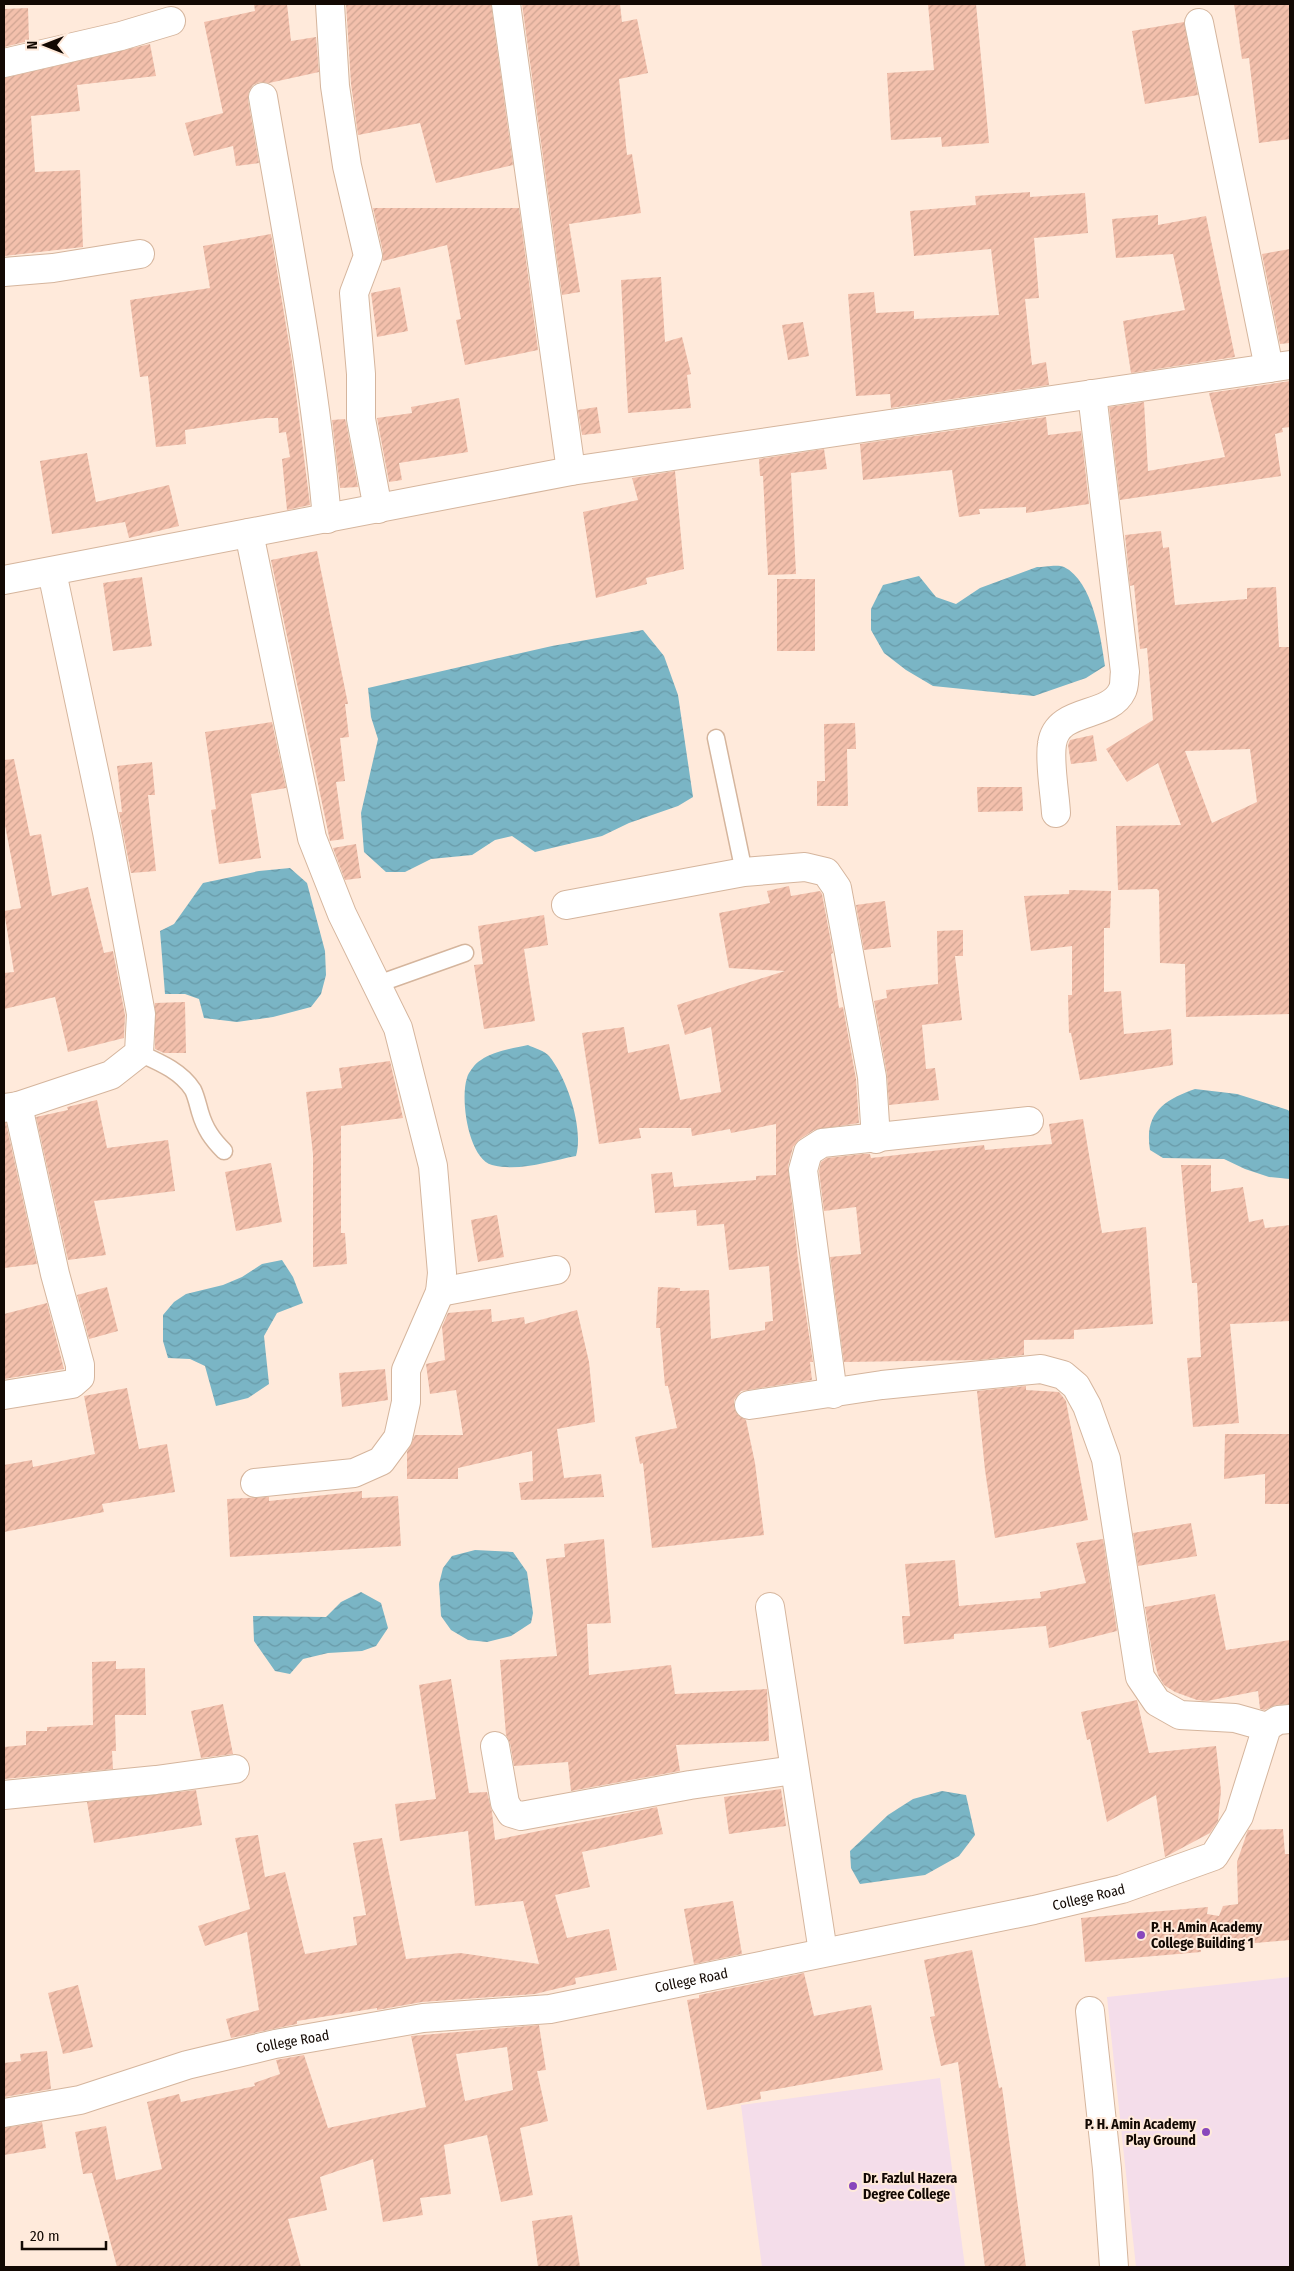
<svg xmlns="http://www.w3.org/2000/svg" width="1294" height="2271" viewBox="0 0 1294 2271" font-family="'Fira Sans Condensed',sans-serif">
  <defs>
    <pattern id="water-waves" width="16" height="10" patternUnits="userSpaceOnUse" patternTransform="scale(1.25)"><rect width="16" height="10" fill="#7ab5c5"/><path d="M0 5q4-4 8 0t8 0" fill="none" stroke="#699aa8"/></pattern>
    <pattern id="building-hatch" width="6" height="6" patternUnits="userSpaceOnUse" patternTransform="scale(1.25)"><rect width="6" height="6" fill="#f3c0ac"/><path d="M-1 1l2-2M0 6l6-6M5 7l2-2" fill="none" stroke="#cfa492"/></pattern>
  </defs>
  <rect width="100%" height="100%" fill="#ffeadb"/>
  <!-- education -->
  <path fill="#f4ddea" d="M 1290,1977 L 1290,2267 L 1136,2267 L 1107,1997 Z
    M 940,2078 L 965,2267 L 762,2267 L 741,2105 Z"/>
  <!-- water -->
  <path fill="url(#water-waves)" d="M 1037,567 C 1044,567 1058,564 1064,567 C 1093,581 1101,638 1105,666 L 1086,678 L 1034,696 L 933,686 L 906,670 L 884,653 L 871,630 L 871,609 L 883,585 L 919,576 L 936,597 L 956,604 L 980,588 Z
    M 643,630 L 664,656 L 678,695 L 693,797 L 678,806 L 629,823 L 602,836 L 535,852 L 512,836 L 495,840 L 472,855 L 431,859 L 405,872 L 386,872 L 364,852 L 361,813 L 378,739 L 371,717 L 368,688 L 552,646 Z
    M 290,868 L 307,883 L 325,951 L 326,975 L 321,994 L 311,1007 L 273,1017 L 237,1022 L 204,1018 L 199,999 L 185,994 L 165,994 L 160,931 L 174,924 L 203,883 L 259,871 Z
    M 528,1045 C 534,1048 545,1051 549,1056 C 567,1078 584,1128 576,1156 C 549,1161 520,1172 492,1165 C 468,1158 460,1098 467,1078 C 468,1073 476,1062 481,1060 C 493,1051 514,1048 528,1045 Z
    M 1195,1089 L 1237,1094 L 1288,1110 L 1290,1112 L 1290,1179 L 1269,1177 L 1245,1169 L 1224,1159 L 1163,1158 L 1150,1150 C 1144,1113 1164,1100 1195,1089 Z
    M 282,1260 L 293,1277 L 303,1303 L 277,1313 L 264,1336 L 269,1384 L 248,1398 L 216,1406 L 205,1366 L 190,1359 L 168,1358 L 163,1341 L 163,1315 L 174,1302 L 186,1294 L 223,1285 L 242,1277 L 262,1264 Z
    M 475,1550 L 513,1552 L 527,1572 L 533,1613 L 531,1623 L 511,1636 L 487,1642 L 468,1640 L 451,1630 L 441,1616 L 439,1584 L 443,1568 L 452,1556 Z
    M 361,1592 L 381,1603 L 388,1628 L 376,1646 L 362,1651 L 328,1653 L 303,1659 L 290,1674 L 275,1671 L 254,1641 L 253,1616 L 326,1617 L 341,1602 Z
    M 942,1791 L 966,1795 L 975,1835 L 959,1856 L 925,1875 L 860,1884 L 851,1868 L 850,1851 L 888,1815 L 913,1799 Z"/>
  <!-- building -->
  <path fill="url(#building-hatch)" fill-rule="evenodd" d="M 254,4 L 287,4 L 291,41 L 316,37 L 319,72 L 269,83 L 260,82 L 253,85 L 249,91 L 248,100 L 259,163 L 236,166 L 233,146 L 194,156 L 185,123 L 223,113 L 204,22 L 255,11 Z
    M 346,4 L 491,4 L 513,165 L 436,183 L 420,123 L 358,135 L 351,84 Z
    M 522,4 L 620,4 L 622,22 L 637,19 L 648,73 L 619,79 L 627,155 L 632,154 L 641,213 L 569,224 L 580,292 L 562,295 Z
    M 928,4 L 976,4 L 989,143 L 942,147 L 941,137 L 891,140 L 887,73 L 934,70 Z
    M 1234,4 L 1290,4 L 1290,139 L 1259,143 L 1249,58 L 1242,59 Z
    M 28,8 L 29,41 L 4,47 L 4,9 Z
    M 1184,22 L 1198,95 L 1145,104 L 1132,31 Z
    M 150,44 L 156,76 L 77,85 L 80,111 L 31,116 L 35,172 L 80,170 L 83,247 L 4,256 L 4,78 Z
    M 1030,192 L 1030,197 L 1085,193 L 1088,233 L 1034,238 L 1039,298 L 1025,299 L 1032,365 L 1046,362 L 1049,385 L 891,408 L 890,394 L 856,396 L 848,294 L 874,292 L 876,313 L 914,311 L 914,319 L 999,315 L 991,249 L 914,256 L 910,211 L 976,205 L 975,196 Z
    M 373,208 L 519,208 L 538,350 L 465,365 L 456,320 L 461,319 L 447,245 L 383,261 L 383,252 Z
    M 1158,215 L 1158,225 L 1206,216 L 1235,357 L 1131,373 L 1123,321 L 1185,310 L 1173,254 L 1116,258 L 1112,219 Z
    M 271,234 L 292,362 L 310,505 L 287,510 L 282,459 L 290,457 L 286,432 L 279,433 L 278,418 L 266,418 L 185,430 L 186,444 L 156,447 L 148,376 L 140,377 L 130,300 L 210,288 L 203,246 Z
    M 1290,249 L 1290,343 L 1280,344 L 1262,254 Z
    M 661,277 L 665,342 L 682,337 L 691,374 L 687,375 L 691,408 L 628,413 L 621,280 Z
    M 400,287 L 408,331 L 377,337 L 371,293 Z
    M 803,322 L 809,356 L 788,360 L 782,325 Z
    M 1290,381 L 1290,427 L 1282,428 L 1283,432 L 1275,434 L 1281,476 L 1120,500 L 1109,407 L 1144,402 L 1148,471 L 1225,457 L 1209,393 Z
    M 459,398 L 468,452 L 399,463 L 402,480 L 389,482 L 377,418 L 412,413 L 411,407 Z
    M 597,407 L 601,433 L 582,435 L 578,410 Z
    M 1046,417 L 1048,435 L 1081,431 L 1089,504 L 1026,513 L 1026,507 L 979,509 L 980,514 L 959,517 L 952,470 L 863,480 L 860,444 Z
    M 345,419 L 346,422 L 358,487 L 340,488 L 332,420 Z
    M 824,449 L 827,469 L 791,473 L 796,574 L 768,575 L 763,476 L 760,476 L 759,459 Z
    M 87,453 L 96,502 L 169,485 L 179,526 L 129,538 L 125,522 L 52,534 L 40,461 Z
    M 675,471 L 684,569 L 646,578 L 647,584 L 596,598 L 583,512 L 638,500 L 632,478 Z
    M 1161,531 L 1163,548 L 1169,547 L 1175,605 L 1247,599 L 1247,588 L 1276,587 L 1279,647 L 1290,647 L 1290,1014 L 1186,1017 L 1185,964 L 1160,963 L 1159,891 L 1157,889 L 1118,890 L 1116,826 L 1181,825 L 1158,763 L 1127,782 L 1106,749 L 1153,720 L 1147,648 L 1140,649 L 1134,585 L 1130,586 L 1125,535 ZM 1250,749 L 1257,802 L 1212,823 L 1185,751 Z
    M 317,551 L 348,704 L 345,704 L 349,737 L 340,738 L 345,781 L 336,782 L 344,839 L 330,841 L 271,560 Z
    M 142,577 L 152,646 L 113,651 L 103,583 Z
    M 777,579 L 815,579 L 815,651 L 777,651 Z
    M 272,722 L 286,788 L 251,794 L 261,858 L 219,864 L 211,810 L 216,809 L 205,732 Z
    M 855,723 L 856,749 L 847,749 L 848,806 L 817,806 L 817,781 L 825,781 L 824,724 Z
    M 1093,735 L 1097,761 L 1071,764 L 1068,745 L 1070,740 Z
    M 14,759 L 30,836 L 41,834 L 52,896 L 88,887 L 104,953 L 113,951 L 125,1015 L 124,1038 L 68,1052 L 55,997 L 4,1009 L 4,973 L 14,972 L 4,911 L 21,908 L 4,820 L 4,760 Z
    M 152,762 L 155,795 L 148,795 L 156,871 L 131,873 L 119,812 L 122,812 L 117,766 Z
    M 977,787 L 1022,787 L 1023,811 L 978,812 Z
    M 356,844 L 361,878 L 345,880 L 333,848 Z
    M 789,886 L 791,896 L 820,891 L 822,894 L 833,953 L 831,954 L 839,1008 L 843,1007 L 856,1079 L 859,1123 L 814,1130 L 800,1139 L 793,1147 L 788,1166 L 798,1260 L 813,1362 L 810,1362 L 812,1380 L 741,1391 L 734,1400 L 734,1407 L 737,1414 L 746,1420 L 755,1463 L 764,1535 L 652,1548 L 643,1463 L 640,1464 L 635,1437 L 677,1428 L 668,1386 L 665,1386 L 660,1328 L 656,1328 L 658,1287 L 680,1288 L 680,1291 L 709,1290 L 711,1339 L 765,1330 L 765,1322 L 773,1321 L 769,1266 L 729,1270 L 724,1224 L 697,1226 L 696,1210 L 655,1213 L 651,1174 L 672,1172 L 674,1187 L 756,1180 L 756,1176 L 776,1175 L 776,1124 L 731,1133 L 730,1129 L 692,1136 L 691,1128 L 639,1128 L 641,1138 L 599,1144 L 582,1033 L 624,1027 L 628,1053 L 669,1044 L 680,1100 L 721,1092 L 711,1027 L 685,1035 L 677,1005 L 785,971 L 729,968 L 719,913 L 770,903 L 767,891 Z
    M 1069,890 L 1111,891 L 1110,928 L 1104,928 L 1104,992 L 1121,991 L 1124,1034 L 1171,1029 L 1173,1065 L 1080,1080 L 1071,1033 L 1069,1033 L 1068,995 L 1072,995 L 1072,946 L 1031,951 L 1024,896 L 1069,894 Z
    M 885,901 L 891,947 L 864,950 L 856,905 Z
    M 544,915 L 548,945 L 524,949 L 535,1021 L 484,1029 L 474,965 L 483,964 L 478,926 Z
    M 963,930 L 963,956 L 955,956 L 962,1020 L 922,1025 L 926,1069 L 935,1068 L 939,1100 L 889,1105 L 887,1074 L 874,1001 L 887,998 L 886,990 L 938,984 L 937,931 Z
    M 185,1002 L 186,1053 L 164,1053 L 155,1049 L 155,1003 Z
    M 390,1061 L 403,1118 L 341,1126 L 341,1233 L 345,1233 L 347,1264 L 313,1267 L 313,1154 L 306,1092 L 342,1088 L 339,1068 Z
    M 97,1100 L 107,1148 L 168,1140 L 175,1191 L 94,1201 L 106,1255 L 68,1260 L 36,1117 L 68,1110 L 67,1107 Z
    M 1083,1119 L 1102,1233 L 1146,1227 L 1153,1324 L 1074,1330 L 1074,1339 L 1024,1340 L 1024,1355 L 979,1360 L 844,1362 L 830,1257 L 861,1254 L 856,1207 L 824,1211 L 819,1171 L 821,1162 L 827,1158 L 863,1154 L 870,1154 L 871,1158 L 984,1145 L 985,1150 L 1052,1144 L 1049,1124 Z
    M 4,1123 L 6,1123 L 37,1264 L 4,1268 Z
    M 271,1163 L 282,1222 L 236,1231 L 225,1172 Z
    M 1181,1165 L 1211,1165 L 1211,1192 L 1243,1187 L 1249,1222 L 1263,1219 L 1265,1228 L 1290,1225 L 1290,1321 L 1230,1324 L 1239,1423 L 1193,1427 L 1187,1358 L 1201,1357 L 1197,1283 L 1192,1283 Z
    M 497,1215 L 504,1257 L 478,1262 L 471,1220 Z
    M 107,1287 L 118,1331 L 89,1339 L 77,1295 Z
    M 47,1303 L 64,1369 L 4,1379 L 4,1314 Z
    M 491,1309 L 492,1322 L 524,1317 L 525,1324 L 577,1310 L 589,1362 L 595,1422 L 557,1429 L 564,1478 L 601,1474 L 604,1497 L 521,1500 L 519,1483 L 533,1481 L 532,1451 L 458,1468 L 458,1479 L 407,1479 L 407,1452 L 415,1435 L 463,1435 L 456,1390 L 430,1394 L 426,1364 L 445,1360 L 442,1327 L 448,1313 Z
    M 385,1369 L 388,1400 L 342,1407 L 339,1373 Z
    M 1026,1386 L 1026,1390 L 1059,1392 L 1066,1401 L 1088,1520 L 995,1538 L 985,1470 L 977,1391 Z
    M 127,1388 L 139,1449 L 167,1444 L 175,1492 L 102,1504 L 104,1512 L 4,1532 L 4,1465 L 32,1460 L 33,1467 L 95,1454 L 84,1396 Z
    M 1225,1434 L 1290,1434 L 1290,1504 L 1265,1504 L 1265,1474 L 1224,1479 Z
    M 362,1491 L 362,1498 L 398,1496 L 401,1546 L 230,1557 L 227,1499 L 269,1497 L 269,1501 Z
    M 1191,1523 L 1197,1556 L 1138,1566 L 1133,1533 Z
    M 604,1539 L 611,1623 L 587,1624 L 589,1675 L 671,1665 L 675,1694 L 767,1689 L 769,1741 L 676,1745 L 680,1771 L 571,1791 L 568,1762 L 514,1766 L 510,1743 L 506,1735 L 500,1660 L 557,1656 L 546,1559 L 565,1557 L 564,1544 Z
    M 1103,1539 L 1117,1631 L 1049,1648 L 1046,1626 L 954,1634 L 954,1639 L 904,1644 L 902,1616 L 910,1616 L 905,1564 L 955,1560 L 959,1606 L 1041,1598 L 1040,1592 L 1086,1583 L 1076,1543 Z
    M 1215,1594 L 1226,1650 L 1290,1640 L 1290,1704 L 1276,1705 L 1264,1710 L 1260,1709 L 1258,1691 L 1207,1701 L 1197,1700 L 1175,1692 L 1164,1685 L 1158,1675 L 1152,1652 L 1145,1607 Z
    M 116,1661 L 116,1669 L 145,1668 L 146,1715 L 115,1715 L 116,1751 L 112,1751 L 113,1769 L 4,1779 L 4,1747 L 26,1745 L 26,1731 L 47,1731 L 47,1727 L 93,1725 L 92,1662 Z
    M 451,1679 L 469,1793 L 487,1792 L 492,1812 L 495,1840 L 657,1807 L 663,1834 L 582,1852 L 590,1887 L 555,1895 L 567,1938 L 609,1929 L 617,1970 L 575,1978 L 576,1984 L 535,1994 L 422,2002 L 377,2010 L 377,2008 L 297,2021 L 297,2024 L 231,2038 L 226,2019 L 259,2010 L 247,1932 L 205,1946 L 198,1926 L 250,1909 L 235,1838 L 258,1835 L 265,1877 L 285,1872 L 305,1954 L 357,1945 L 353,1917 L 366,1915 L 353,1843 L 382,1838 L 406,1959 L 460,1953 L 539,1964 L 523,1901 L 475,1906 L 468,1831 L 400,1841 L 395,1804 L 436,1799 L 419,1685 Z
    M 1137,1700 L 1149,1753 L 1216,1746 L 1221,1791 L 1218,1821 L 1210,1833 L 1165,1857 L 1156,1795 L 1107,1822 L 1090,1739 L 1087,1740 L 1081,1712 Z
    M 223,1704 L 233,1754 L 201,1758 L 191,1711 Z
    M 781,1789 L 786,1826 L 729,1834 L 724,1797 Z
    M 196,1790 L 202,1825 L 94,1843 L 87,1802 Z
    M 1283,1829 L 1285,1854 L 1290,1854 L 1290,1940 L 1201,1948 L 1201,1952 L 1085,1962 L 1081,1918 L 1208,1907 L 1207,1914 L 1219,1916 L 1223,1906 L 1238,1904 L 1237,1862 L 1248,1830 Z
    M 733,1901 L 742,1954 L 694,1964 L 684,1909 Z
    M 972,1950 L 999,2088 L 1002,2087 L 1026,2267 L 985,2267 L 958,2062 L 941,2066 L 930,2017 L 935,2016 L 924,1960 Z
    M 804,1973 L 814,2016 L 871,2005 L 883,2070 L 760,2092 L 761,2099 L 707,2110 L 687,2000 L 699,1998 L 699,1995 Z
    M 78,1985 L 93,2047 L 63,2054 L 48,1993 Z
    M 539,2025 L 546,2070 L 537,2071 L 548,2121 L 520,2128 L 533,2195 L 501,2202 L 487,2135 L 444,2145 L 451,2194 L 420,2198 L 423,2215 L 383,2222 L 373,2159 L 320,2177 L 327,2210 L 288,2219 L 301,2267 L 117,2267 L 92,2173 L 83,2174 L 75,2132 L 106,2126 L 116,2180 L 162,2169 L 147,2102 L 179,2094 L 181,2102 L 255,2086 L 254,2083 L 280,2074 L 276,2060 L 304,2055 L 328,2128 L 426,2107 L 411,2036 ZM 507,2047 L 513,2090 L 465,2101 L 456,2054 Z
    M 47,2051 L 51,2089 L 4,2097 L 4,2063 L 21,2061 L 20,2054 Z
    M 42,2122 L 46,2148 L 4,2155 L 4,2128 Z
    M 572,2215 L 580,2267 L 538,2267 L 532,2221 Z"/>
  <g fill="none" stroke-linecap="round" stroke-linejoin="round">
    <defs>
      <path id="lane" d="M 716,738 L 744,872
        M 375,985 L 465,953
        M 139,1053 C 159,1062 181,1071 193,1090 C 196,1096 198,1105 200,1112 C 205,1129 212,1139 224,1151"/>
      <g id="street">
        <path d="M 330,4 L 335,86 L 347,166 L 368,256 L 354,293 L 361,374 L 361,419 L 378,509"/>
        <path d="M 506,4 L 571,471"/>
        <path d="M 1199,23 L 1269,368"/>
        <path d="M 4,63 L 121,36 L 171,21"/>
        <path d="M 263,97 C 287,237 315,377 327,519"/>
        <path d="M 4,272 L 53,268 L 140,254"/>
        <path d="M 249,533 L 312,838 L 342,914 L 398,1028 L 433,1166 L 442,1273 L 440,1292 L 406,1370 L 406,1402 L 398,1438 L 381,1461 L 354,1473 L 255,1483"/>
        <path d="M 4,580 L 571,471 L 1290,365"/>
        <path d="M 1056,813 C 1055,794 1049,762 1052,744 C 1057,707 1109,719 1122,691 C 1125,686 1124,677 1125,672 L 1092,394"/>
        <path d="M 566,905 L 744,872 L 805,867 L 826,872 L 837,888 L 872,1077 L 876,1139"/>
        <path d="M 4,1108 L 18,1106 L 111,1075 L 139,1053 L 141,1014 L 107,832 L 52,572"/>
        <path d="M 440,1292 L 556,1270"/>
        <path d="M 833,1394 L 803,1170 L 808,1152 L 822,1143 L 1029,1121"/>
        <path d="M 4,1395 L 72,1384 L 80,1377 L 80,1365 L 55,1274 L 18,1106"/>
        <path d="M 749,1405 L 882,1385 L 1041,1369 L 1063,1375 L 1076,1386 L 1087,1406 L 1106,1459 L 1140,1677 L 1157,1702 L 1180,1715 L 1235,1718 L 1267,1727"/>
        <path d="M 770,1607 L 823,1952"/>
        <path d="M 495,1746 L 505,1803 L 511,1813 L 521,1816 L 690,1785 L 794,1770"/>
        <path d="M 4,1795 L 156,1780 L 235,1769"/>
        <path d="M 1090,2011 L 1107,2169 L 1114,2267"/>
        <path id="s1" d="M 4,2113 L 80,2100 L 187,2065 L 275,2044 L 423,2018 L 550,2009 L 1034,1910 L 1122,1889 L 1214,1856 L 1239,1816 L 1267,1727 L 1278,1720 L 1290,1719"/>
      </g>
    </defs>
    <!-- lane casing -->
    <use href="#lane" stroke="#d5b59d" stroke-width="19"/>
    <!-- street casing -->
    <use href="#street" stroke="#d5b59d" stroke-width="30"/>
    <!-- lane -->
    <use href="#lane" stroke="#fff" stroke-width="16"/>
    <!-- street -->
    <use href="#street" stroke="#fff" stroke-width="28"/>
  </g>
  <!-- markers -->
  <g fill="#8947bc" stroke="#ffeadb" stroke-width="2">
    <circle cx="1141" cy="1935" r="5"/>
    <circle cx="1206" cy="2132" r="5"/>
    <circle cx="853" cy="2186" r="5"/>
  </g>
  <g text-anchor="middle" stroke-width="4" stroke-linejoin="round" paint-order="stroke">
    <!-- street labels -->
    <g font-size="14" fill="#130903" stroke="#ffeadb">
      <text dy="5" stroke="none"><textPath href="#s1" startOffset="1108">College Road</textPath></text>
      <text dy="5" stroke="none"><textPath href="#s1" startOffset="702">College Road</textPath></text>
      <text dy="5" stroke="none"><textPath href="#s1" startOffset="298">College Road</textPath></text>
    </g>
    <!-- poi labels -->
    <g font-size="14" font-weight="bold" fill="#130903" stroke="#ffeadb" text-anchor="start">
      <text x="1151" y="1932">P. H. Amin Academy<tspan x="1151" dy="16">College Building 1</tspan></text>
      <text x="1196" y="2129" text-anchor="end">P. H. Amin Academy<tspan x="1196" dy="16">Play Ground</tspan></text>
      <text x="863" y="2183">Dr. Fazlul Hazera<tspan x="863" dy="16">Degree College</tspan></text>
    </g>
  </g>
  <!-- border -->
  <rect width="1294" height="2271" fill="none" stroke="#130903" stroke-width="10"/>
  <!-- north arrow -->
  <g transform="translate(45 45) rotate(270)" stroke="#ffeadb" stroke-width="4" paint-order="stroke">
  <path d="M0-4L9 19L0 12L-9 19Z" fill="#130903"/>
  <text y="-8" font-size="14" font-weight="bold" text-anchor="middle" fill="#130903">N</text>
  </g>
  <!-- scale -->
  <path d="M22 2241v8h84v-8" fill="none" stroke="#130903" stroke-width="2.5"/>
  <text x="30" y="2241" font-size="15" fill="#130903" stroke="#ffeadb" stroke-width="4" paint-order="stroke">20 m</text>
</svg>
